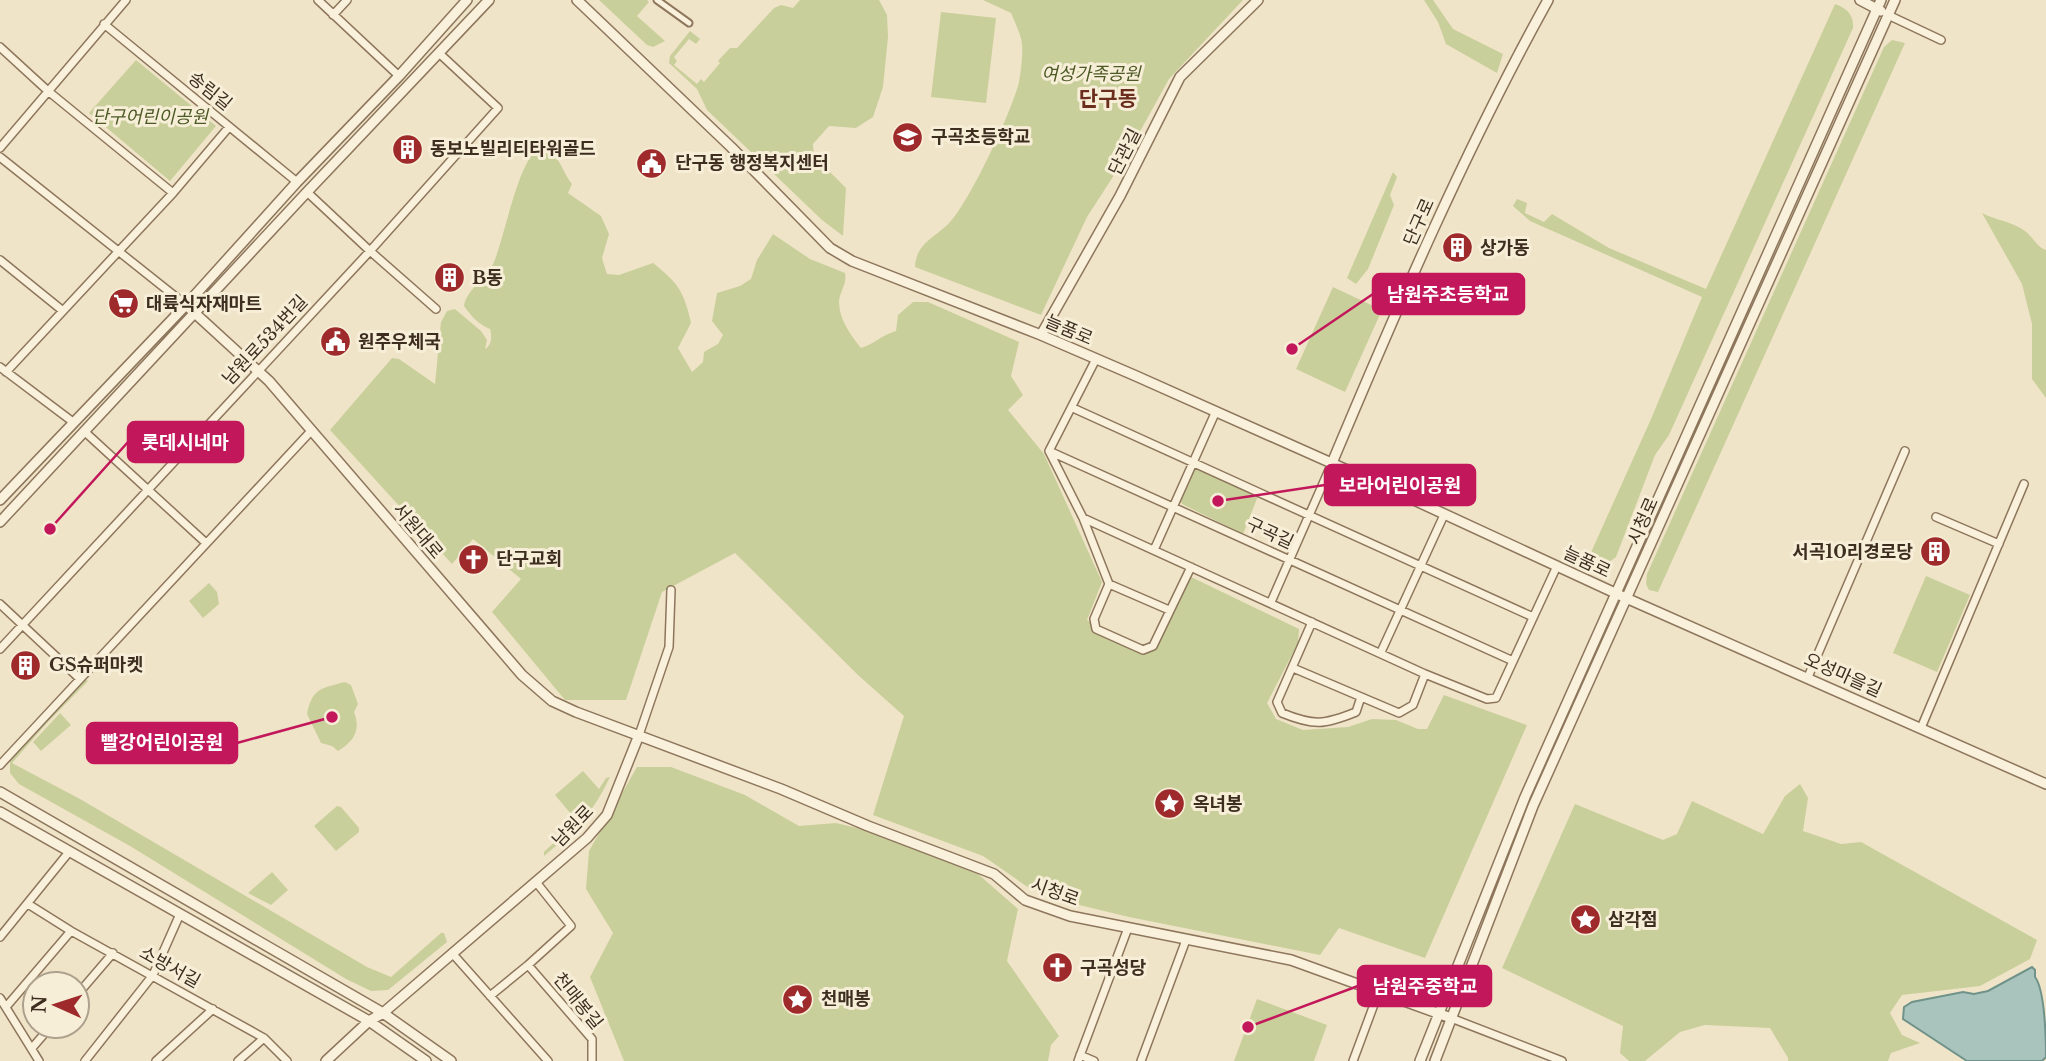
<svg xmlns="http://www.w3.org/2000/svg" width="2046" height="1061" viewBox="0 0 2046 1061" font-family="'Libre Baskerville','Noto Sans KR',serif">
  <rect width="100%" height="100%" fill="#f0e4c8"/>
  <!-- green -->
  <path fill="#c9cf9b" d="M 599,0 L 647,0 L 649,2 L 637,16 L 665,41 L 653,47 L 647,45 Z
    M 800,0 L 879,0 L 887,15 L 888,37 L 883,87 L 873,117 L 856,128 L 829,126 L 813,144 L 814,160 L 829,171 L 846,188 L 843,236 L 822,220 L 707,110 L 697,89 L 669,63 L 670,56 L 690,31 L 700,39 L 696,44 L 689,39 L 674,57 L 677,61 L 674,65 L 697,84 L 701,79 L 704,82 L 720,63 L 718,61 L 730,48 L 737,48 L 774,8 L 781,5 L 793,8 Z
    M 983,0 L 1243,0 L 1169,79 L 1127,155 L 1087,217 L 1041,315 L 915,267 C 916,243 935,238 950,222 C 970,201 1012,111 1019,82 C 1021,71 1023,55 1022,44 C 1021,34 1015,23 1011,13 Z
    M 1424,0 L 1433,0 L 1453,29 L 1503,54 L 1497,73 L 1446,44 L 1438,22 Z
    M 1835,4 C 1846,8 1854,14 1853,28 L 1669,435 L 1655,455 L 1616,557 L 1608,563 L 1588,559 L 1651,419 L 1702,297 L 1530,221 L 1513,206 L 1517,199 L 1527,203 L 1525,213 L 1544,222 L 1552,214 L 1609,248 L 1706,289 Z
    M 941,12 L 996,18 L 986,103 L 931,97 Z
    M 1892,40 L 1905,43 L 1658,592 L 1649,590 L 1646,584 L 1647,574 L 1884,47 Z
    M 136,60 L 216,126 L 170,181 L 89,113 Z
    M 536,150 C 560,149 560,169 572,184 L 568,193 L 601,216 L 609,234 L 602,258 L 607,274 L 619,275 L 653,263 C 678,283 684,291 691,323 L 678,348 L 692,372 L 703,362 L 704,352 L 718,344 L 723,335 L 712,321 L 717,293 L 740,286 L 751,279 L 757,260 L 773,234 L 810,259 L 845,273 C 847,285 840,291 839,301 C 839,320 851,335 861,348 C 874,344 882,335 896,331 L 898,315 L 913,302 L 928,302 L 1019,342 L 1011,376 L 1023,395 L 1008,410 L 1044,454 L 1102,582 L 1087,620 L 1115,640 L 1140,652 L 1157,646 L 1189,576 L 1299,629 L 1298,643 L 1267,703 L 1276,719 L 1303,730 L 1348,727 L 1372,719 L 1396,720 L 1418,729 L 1427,729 L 1444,695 L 1527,725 L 1425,958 L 1339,928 L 1320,955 L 1129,917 L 1075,904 L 1029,888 L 983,856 L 873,815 L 904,716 L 858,675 L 735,553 L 662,592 L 626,700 L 565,700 L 492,612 L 521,579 L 473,539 L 452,564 L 330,430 L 392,358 L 399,359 L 435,384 L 441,322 L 447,311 L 455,309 L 481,331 L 487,340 L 485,349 C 492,345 492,336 490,329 C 478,324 471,316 464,306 C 467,288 487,279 494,262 C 505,235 517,168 536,150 Z
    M 1393,172 L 1397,177 L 1390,195 L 1394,205 L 1368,269 L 1356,284 L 1347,278 Z
    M 1982,213 C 1995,220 2014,222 2025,231 C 2033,237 2037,247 2046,250 L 2046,398 L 2032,379 L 2032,324 L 2022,284 Z
    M 1333,287 L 1382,310 L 1345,392 L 1296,369 Z
    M 1194,468 L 1258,496 L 1243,534 L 1182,504 L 1180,499 Z
    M 1926,576 L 1970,595 L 1937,672 L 1893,653 Z
    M 209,583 L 217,592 L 219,604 L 203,618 L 189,601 Z
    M 83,678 L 88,681 L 47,723 L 12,763 L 80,799 L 367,967 L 391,977 L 441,933 L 444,933 L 447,942 L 388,990 L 371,991 L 346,979 L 130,846 L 19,784 L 10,773 L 10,761 Z
    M 345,682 L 351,685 L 358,704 L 354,712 C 361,731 354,741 338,751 L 332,746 L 321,743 L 307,714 C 312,688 322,688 345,682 Z
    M 60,713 L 71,725 L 41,751 L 33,742 Z
    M 637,767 L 671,767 L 745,795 L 799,826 L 836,823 L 866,830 L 978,874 L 1018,909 L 1007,961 L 1059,1036 L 1051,1045 L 1048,1061 L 624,1061 L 590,977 L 613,933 L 586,889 L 589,851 Z
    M 583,771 L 599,789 L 606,778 L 610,777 C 592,815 575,830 544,856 L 544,852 L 580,818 L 576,820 L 555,795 Z
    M 1800,784 L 1808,798 L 1803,831 L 1841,844 L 1861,842 L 2037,940 L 2030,959 L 1980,986 L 1902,995 L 1890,1013 L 1902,1035 L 1920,1043 L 1891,1053 L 1888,1061 L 1788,1061 L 1788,1058 L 1770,1028 L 1705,1025 L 1680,1032 L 1645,1061 L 1629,1061 L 1620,1053 L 1623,1026 L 1502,968 L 1575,804 L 1663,840 L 1677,834 L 1692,801 L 1763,834 L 1785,796 Z
    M 337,806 L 341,807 L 359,828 L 359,832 L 336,851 L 314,826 Z
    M 272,872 L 288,890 L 271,905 L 248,893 Z
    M 1257,999 L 1327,1025 L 1314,1061 L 1234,1061 Z"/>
  <!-- water -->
  <path fill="#a9c4bc" stroke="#6f938a" stroke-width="2" d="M 2032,967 L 2035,970 L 2035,977 C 2045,990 2046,1039 2046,1057 L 2042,1061 L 1967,1061 L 1903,1019 L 1904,1007 L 1912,1002 L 1963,992 L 1974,994 L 1988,991 Z"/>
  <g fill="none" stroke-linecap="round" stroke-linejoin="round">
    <defs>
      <path id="pedestrian" d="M 657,0 L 689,23"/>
      <path id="minor" d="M 318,0 L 399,76
        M 333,15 L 347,0
        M 1888,15 L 1941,40
        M 104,24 L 297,182
        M 0,47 L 48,91 L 173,193
        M 0,148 L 126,0
        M 0,157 L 186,305
        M 307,192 L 370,251 L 436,309
        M 0,260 L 63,311
        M 1096,359 L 1049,451 L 1083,518 L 1109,584 L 1169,610
        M 0,367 L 73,422
        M 6,372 L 173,193 L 229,127
        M 1073,408 L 1533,617
        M 85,432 L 206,543
        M 1049,451 L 1513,661
        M 1936,517 L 1999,544
        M 1083,518 L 1425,674 L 1487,699 L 1496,698 L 1557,566
        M 1154,550 L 1216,411
        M 1109,584 L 1094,619 L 1096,629 L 1143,650 L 1153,646 L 1191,567
        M 1271,602 L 1332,463
        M 0,604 L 80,679
        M 1312,622 L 1277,702 L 1282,713 C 1314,726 1324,725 1356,712 L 1361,697
        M 0,649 L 370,251 L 498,108 L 440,54
        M 1381,652 L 1444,515
        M 1293,668 L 1399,713 L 1413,705 L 1425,674
        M 1808,677 L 1905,451
        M 1921,728 L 2024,484
        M 639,735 L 669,647 L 671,590
        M 0,765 L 312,430
        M 28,904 L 71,931 L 264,1038 L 287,1061
        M 0,937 L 69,852
        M 452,953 L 548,1061
        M 528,965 L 571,926 L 536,882
        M 77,995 L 113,953
        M 490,996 L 528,965 L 592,1039 L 592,1061
        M 0,998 L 39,1061
        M 6,1007 L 71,931
        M 1451,1018 L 1562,1061
        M 32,1048 L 51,1026
        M 1080,1055 L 1094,1061
        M 85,1061 L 153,975 L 180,914
        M 156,1061 L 213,1009
        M 238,1061 L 264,1038
        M 1078,1061 L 1128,928
        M 1141,1061 L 1186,940
        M 1353,1061 L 1379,991"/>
      <path id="tertiary" d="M 577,0 L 731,147 L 830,248 L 852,261 L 1041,335 L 1136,376 L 1401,494 L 1626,598 L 2046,784
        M 1860,0 L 1881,11
        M 186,305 L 269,381 L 522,675 L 552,701 L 576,712 L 781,789 L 868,826 L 994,874 L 1025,900 L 1070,916 L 1291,960 L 1451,1018
        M 1041,335 L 1120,196 L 1180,77 L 1258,0
        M 1332,463 C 1398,306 1465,150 1548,0
        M 0,500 L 186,305 L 297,182 L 399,76 L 467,0
        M 0,522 L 307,192 L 489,0
        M 0,792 L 383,1013 L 451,1061
        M 0,812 L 369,1021 L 426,1061
        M 326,1061 L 369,1021 L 383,1013 L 587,838 L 607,815 L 639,735
        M 1420,1061 L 1525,797 L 1881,0
        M 1435,1061 L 1533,806 L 1895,0"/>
    </defs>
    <!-- pedestrian casing -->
    <use href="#pedestrian" stroke="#8d765c" stroke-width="9"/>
    <!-- minor casing -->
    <use href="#minor" stroke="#8d765c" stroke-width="10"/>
    <!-- tertiary casing -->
    <use href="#tertiary" stroke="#8d765c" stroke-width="12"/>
    <!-- pedestrian -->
    <use href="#pedestrian" stroke="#faf1dc" stroke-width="5"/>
    <!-- minor -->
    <use href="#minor" stroke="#faf1dc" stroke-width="7"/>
    <!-- tertiary -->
    <use href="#tertiary" stroke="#faf1dc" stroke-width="9"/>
  </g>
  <!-- icons -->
  <defs>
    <symbol id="school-disc" viewBox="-11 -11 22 22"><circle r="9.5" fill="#9e2a2b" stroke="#f7eed8"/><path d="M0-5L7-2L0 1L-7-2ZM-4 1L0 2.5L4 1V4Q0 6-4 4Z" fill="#fff"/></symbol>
    <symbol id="building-disc" viewBox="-11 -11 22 22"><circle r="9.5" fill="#9e2a2b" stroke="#f7eed8"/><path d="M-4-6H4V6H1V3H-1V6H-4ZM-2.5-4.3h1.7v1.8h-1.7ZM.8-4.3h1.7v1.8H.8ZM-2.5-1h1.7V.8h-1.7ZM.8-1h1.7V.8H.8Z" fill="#fff"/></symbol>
    <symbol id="civic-disc" viewBox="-11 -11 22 22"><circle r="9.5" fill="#9e2a2b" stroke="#f7eed8"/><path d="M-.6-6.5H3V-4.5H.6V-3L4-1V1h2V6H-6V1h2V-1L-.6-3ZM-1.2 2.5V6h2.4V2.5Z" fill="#fff"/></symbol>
    <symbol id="supermarket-disc" viewBox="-11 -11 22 22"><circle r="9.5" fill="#9e2a2b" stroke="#f7eed8"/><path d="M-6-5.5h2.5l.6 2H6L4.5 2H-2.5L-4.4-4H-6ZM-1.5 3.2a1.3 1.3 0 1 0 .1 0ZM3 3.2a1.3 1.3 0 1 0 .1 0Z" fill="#fff"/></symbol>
    <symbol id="church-disc" viewBox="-11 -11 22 22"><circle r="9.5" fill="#9e2a2b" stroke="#f7eed8"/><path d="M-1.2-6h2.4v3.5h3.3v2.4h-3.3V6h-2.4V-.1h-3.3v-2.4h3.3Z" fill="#fff"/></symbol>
    <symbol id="sight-disc" viewBox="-11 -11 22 22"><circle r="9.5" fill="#9e2a2b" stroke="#f7eed8"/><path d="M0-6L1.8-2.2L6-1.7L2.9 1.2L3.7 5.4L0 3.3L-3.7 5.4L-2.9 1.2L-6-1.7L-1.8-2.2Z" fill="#fff"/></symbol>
  </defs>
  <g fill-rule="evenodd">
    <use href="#school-disc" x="890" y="120" width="35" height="35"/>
    <use href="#building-disc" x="390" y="132" width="35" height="35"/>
    <use href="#civic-disc" x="634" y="146" width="35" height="35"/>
    <use href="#building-disc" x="1440" y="230" width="35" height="35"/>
    <use href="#building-disc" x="432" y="260" width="35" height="35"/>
    <use href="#supermarket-disc" x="106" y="286" width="35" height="35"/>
    <use href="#civic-disc" x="318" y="324" width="35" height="35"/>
    <use href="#building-disc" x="1918" y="534" width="35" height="35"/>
    <use href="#church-disc" x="456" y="542" width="35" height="35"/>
    <use href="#building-disc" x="8" y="648" width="35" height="35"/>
    <use href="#sight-disc" x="1152" y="786" width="35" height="35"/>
    <use href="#sight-disc" x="1568" y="902" width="35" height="35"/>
    <use href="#church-disc" x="1040" y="950" width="35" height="35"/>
    <use href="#sight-disc" x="780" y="982" width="35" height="35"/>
  </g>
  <g text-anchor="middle" stroke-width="6" stroke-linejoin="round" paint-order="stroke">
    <!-- park labels -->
    <g font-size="18" font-style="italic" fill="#4d5a26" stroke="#f7eed8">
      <text x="1091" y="80">여성가족공원</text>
      <text x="150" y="123">단구어린이공원</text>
    </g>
    <!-- street labels -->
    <g font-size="18" fill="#3d2e20" stroke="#f7eed8">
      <text transform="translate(210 91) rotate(39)" y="6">송림길</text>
      <text transform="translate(1125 152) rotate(-63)" y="6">단관길</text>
      <text transform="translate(1419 222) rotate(-66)" y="6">단구로</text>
      <text transform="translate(1069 330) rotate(23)" y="6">늘품로</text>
      <text transform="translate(265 340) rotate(-47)" y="6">남원로534번길</text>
      <text transform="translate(1643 521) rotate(-66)" y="6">시청로</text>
      <text transform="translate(418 531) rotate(50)" y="6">서원대로</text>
      <text transform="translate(1270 533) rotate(25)" y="6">구곡길</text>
      <text transform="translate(1587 562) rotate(25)" y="6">늘품로</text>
      <text transform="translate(1843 675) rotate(24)" y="6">오성마을길</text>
      <text transform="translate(573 826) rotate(-46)" y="6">남원로</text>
      <text transform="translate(1055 892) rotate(20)" y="6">시청로</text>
      <text transform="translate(170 967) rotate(29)" y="6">소방서길</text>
      <text transform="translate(578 1001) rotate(51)" y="6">천매봉길</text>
    </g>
    <!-- poi labels -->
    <g font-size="18" font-weight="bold" fill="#3d2e20" stroke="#f7eed8" text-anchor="start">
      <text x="931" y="143">구곡초등학교</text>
      <text x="430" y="155">동보노빌리티타워골드</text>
      <text x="675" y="169">단구동 행정복지센터</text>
      <text x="1480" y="254">상가동</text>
      <text x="472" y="284">B동</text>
      <text x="146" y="310">대륙식자재마트</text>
      <text x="358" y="348">원주우체국</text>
      <text x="1913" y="558" text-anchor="end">서곡10리경로당</text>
      <text x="496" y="565">단구교회</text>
      <text x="49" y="671">GS슈퍼마켓</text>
      <text x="1193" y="810">옥녀봉</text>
      <text x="1608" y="926">삼각점</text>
      <text x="1080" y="974">구곡성당</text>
      <text x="821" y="1005">천매봉</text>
    </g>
    <!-- quarter labels -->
    <g font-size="21" font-weight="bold" fill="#6b2e1e" stroke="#f7eed8">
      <text x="1108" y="106">단구동</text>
    </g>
  </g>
  <!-- callouts -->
  <path fill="none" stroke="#c2185b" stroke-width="2.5" d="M1292 349L1373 294M50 529L128 442M1218 501L1325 485M332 717L237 743M1248 1027L1358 986"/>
  <g fill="#c2185b" stroke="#f7eed8" stroke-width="2.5">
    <circle cx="1292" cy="349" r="7"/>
    <circle cx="50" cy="529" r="7"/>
    <circle cx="1218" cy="501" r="7"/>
    <circle cx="332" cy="717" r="7"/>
    <circle cx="1248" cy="1027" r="7"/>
  </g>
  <g fill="#c2185b" stroke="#c2185b" stroke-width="2.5">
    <rect x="1373" y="274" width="151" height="40" rx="7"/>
    <rect x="128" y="422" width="115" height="40" rx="7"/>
    <rect x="1325" y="465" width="150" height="40" rx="7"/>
    <rect x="87" y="723" width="150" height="40" rx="7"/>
    <rect x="1358" y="966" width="133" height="40" rx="7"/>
  </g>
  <g font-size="19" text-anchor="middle" font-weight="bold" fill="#fff">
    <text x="1448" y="301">남원주초등학교</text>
    <text x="185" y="449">롯데시네마</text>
    <text x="1400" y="492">보라어린이공원</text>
    <text x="162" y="749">빨강어린이공원</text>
    <text x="1425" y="993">남원주중학교</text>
  </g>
  <!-- north arrow -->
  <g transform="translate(56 1005) rotate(273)"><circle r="33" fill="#f7eed8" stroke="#ada18e" stroke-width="2"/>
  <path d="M0-5L12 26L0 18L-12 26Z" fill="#9e2a2b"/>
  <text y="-10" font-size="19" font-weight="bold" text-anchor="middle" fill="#3d2e20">N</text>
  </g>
</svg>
